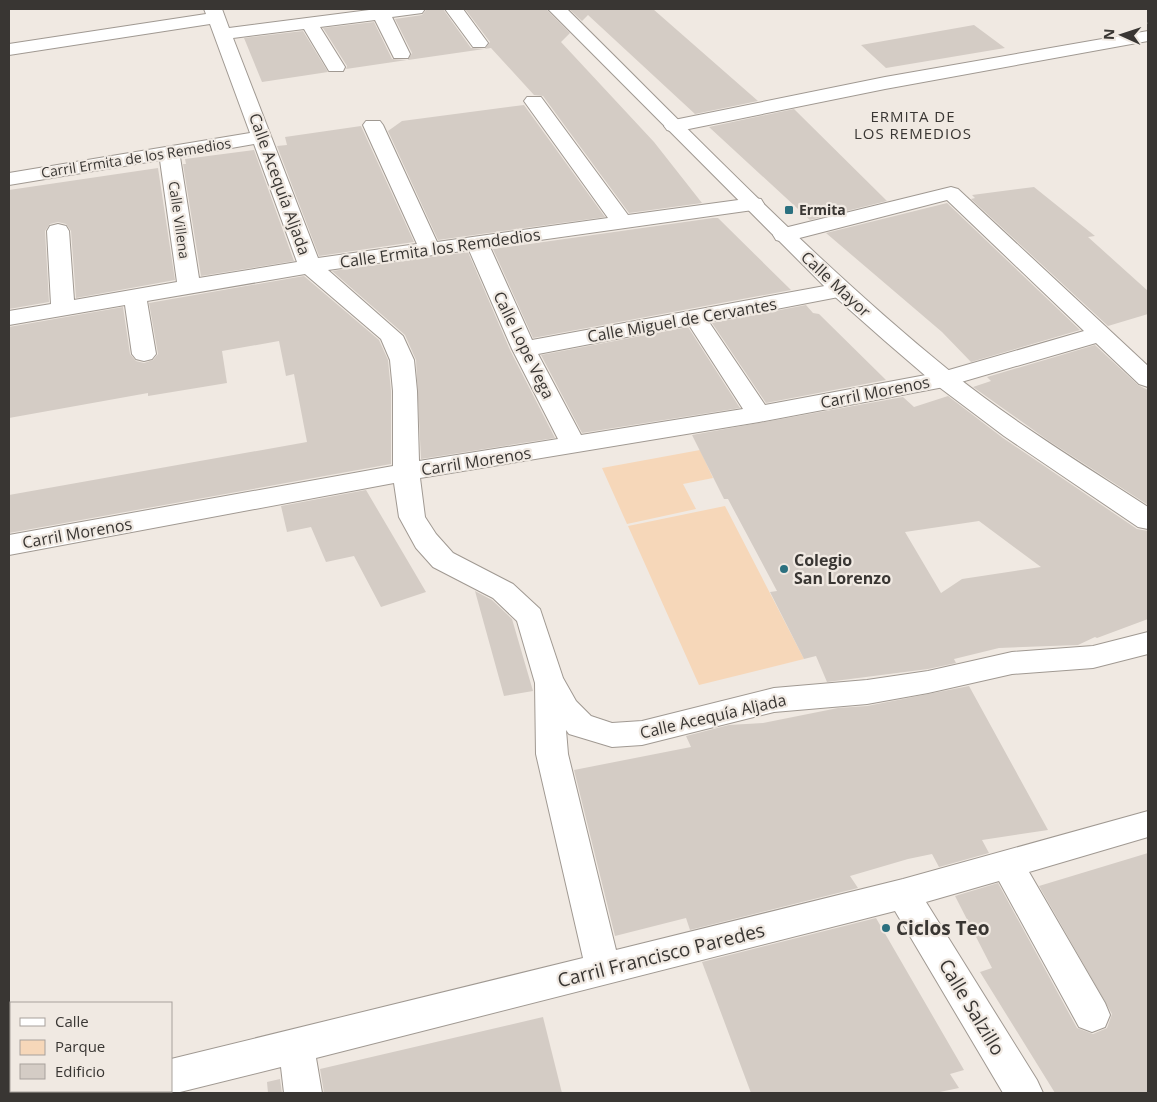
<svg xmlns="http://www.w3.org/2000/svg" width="1157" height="1102" viewBox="0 0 1157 1102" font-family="'Open Sans',sans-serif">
  <rect width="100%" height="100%" fill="#f0e9e2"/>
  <!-- green -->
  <path fill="#f6d7b9" d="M 700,450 L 713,478 L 683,484 L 696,509 L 627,524 L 602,468 Z
    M 725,506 L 804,659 L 699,685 L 628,526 Z"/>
  <!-- building -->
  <path fill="#d4ccc5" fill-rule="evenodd" d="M 427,9 L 443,9 L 471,48 L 485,49 L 490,42 L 465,9 L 546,9 L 570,33 L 561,42 L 654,142 L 702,203 L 629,213 L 543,96 L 534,95 L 491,48 L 408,60 L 412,53 L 395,19 L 422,15 Z
    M 569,9 L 653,9 L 758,101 L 695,114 L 588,15 L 582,21 Z
    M 374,22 L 392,59 L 407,60 L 346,69 L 347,66 L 323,28 Z
    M 974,25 L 1005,48 L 886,68 L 861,45 Z
    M 303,31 L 328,72 L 262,82 L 244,38 Z
    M 524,105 L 605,217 L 438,240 L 388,131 L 402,121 Z
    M 794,109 L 887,201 L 810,220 L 709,127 Z
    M 361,126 L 414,242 L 319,256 L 277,146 L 287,145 L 285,137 Z
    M 254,150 L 294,261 L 201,276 L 183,164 L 186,164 L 185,159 Z
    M 158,168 L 175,280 L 76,298 L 71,231 L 66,224 L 58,222 L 50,224 L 45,231 L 49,302 L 9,309 L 9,190 Z
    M 1034,187 L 1095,236 L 1088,237 L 1148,291 L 1148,314 L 1108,326 L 971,199 L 975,198 L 972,195 Z
    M 947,203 L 1080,330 L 971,362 L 942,332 L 826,233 Z
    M 713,218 L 718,218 L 791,290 L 533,338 L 493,249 Z
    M 468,252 L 510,350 L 555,438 L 421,459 L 416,360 L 405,335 L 332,271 Z
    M 304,276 L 379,340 L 388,360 L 391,391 L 391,464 L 9,533 L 9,495 L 307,442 L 294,374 L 286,376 L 279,341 L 222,351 L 227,383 L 148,396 L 148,393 L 9,418 L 9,327 L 123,307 L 130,354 L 136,361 L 144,363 L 153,360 L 158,354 L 149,303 Z
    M 806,305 L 813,313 L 819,314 L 886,380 L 766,403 L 712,323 Z
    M 688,327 L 740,408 L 582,433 L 541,355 Z
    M 1095,345 L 1138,385 L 1148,390 L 1148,505 L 1049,441 L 973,387 L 991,381 L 987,377 Z
    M 948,396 L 1003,438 L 1137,529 L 1148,531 L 1148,619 L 1097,638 L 1095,637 L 1078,645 L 999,648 L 954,659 L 956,663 L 928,669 L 827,682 L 816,656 L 804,659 L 770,592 L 777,591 L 728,499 L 724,499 L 692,435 L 903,397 L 914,407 ZM 979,521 L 1041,567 L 962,579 L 941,593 L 905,532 Z
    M 366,490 L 426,592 L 381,607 L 354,556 L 326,562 L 311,527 L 287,532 L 281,506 Z
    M 475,591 L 492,600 L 512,619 L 533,691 L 504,696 Z
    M 969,686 L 1048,830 L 982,840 L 989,853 L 939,867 L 932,854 L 908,859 L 850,876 L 858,888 L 690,930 L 686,918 L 615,936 L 574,770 L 691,747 L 686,736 L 729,725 L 763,723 L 838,708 L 867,706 Z
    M 1148,853 L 1148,1093 L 1055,1093 L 980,972 L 992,968 L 955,896 L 998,883 L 1077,1028 L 1093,1034 L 1107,1028 L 1112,1014 L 1039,886 Z
    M 876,918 L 964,1070 L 950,1074 L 959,1088 L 935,1093 L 751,1093 L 702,962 Z
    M 543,1017 L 562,1093 L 324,1093 L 320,1069 Z
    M 280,1079 L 282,1093 L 268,1093 L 267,1082 Z"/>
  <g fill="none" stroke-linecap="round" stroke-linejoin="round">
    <defs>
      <path id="minor" d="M 204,9 L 222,9 L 229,28 L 377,9 L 425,9 L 422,13 L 392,17 L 410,54 L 408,58 L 394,58 L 375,20 L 320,27 L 345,67 L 343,71 L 329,71 L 304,29 L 233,38 L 318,258 L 417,244 L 363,125 L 366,121 L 380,121 L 383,125 L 437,242 L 608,218 L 524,101 L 527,97 L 541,97 L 628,215 L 753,198 L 761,199 L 764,204 L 761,209 L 753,210 L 490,247 L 532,340 L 841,283 L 849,285 L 852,290 L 849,295 L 709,322 L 765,405 L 942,372 L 1084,331 L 947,200 L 784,242 L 776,240 L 773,235 L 776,230 L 951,187 L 958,189 L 1148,366 L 1148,387 L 1139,384 L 1096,343 L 944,387 L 759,422 L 420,478 L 425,517 L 436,534 L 453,553 L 513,584 L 540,609 L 563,678 L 576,701 L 591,716 L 612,723 L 642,721 L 774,688 L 867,680 L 928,671 L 1012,652 L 1093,646 L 1148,632 L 1148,654 L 1093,668 L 1012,674 L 928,693 L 867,704 L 774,712 L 642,745 L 612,747 L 569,734 L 566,730 L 568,754 L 616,950 L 903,879 L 1148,811 L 1148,837 L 1029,872 L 1105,1003 L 1110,1015 L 1105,1027 L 1092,1032 L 1079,1027 L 999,881 L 926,902 L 1037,1080 L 1043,1093 L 1003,1093 L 895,911 L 316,1058 L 322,1093 L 284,1093 L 281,1067 L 176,1093 L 161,1091 L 171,1091 L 171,1059 L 583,958 L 536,754 L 535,683 L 517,621 L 493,598 L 433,567 L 416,548 L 399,517 L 394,483 L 9,555 L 9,535 L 393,466 L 393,391 L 390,360 L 381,339 L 305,274 L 147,301 L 156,354 L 152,359 L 144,361 L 136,359 L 132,354 L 125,305 L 9,325 L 9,311 L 51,304 L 47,231 L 50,226 L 58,224 L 66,226 L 69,231 L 74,300 L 177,282 L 160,160 L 9,185 L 9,173 L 250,133 L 210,24 L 9,55 L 9,44 L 206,14 ZM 254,144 L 297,262 L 199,278 L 180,157 ZM 469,250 L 512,349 L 558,439 L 419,461 L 417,391 L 414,360 L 403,336 L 328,270 ZM 689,325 L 743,409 L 581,435 L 538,354 Z
        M 445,9 L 463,9 L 488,43 L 485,47 L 473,47 Z
        M 1148,31 L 1148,41 L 885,89 L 674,132 L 667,130 L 664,126 L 667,122 L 674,120 L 885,77 Z
        M 90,1091 L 137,1091 L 136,1093 L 89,1093 Z"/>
      <path id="secondary" d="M 548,9 L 567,9 C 692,132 814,261 951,372 C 1013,422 1082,464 1148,507 L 1148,529 L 1138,527 L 1004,436 L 935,384 L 885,341 L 833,295 Z"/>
    </defs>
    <!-- minor casing -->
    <use href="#minor" stroke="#a09992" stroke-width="2"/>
    <!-- secondary casing -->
    <use href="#secondary" stroke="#a09992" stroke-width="2"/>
    <!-- minor -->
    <use href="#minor" fill="#fff" fill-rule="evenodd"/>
    <!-- secondary -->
    <use href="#secondary" fill="#fff" fill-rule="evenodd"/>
  </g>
  <!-- markers -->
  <g fill="#2b707f" stroke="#f0e9e2" stroke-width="2">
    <rect x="784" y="205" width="10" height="10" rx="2.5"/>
    <circle cx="784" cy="569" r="5"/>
    <circle cx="886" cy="928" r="5"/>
  </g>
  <g text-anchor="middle" stroke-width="4.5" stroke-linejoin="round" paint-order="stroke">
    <!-- far-street labels -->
    <g font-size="14" fill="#393633" stroke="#f0e9e2">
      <text transform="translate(136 158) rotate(-9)" y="5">Carril Ermita de los Remedios</text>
      <text transform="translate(179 220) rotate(82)" y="5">Calle Villena</text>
    </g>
    <!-- far-poi labels -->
    <g font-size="14" font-weight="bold" fill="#393633" stroke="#f0e9e2" text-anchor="start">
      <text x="799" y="215">Ermita</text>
    </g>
    <!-- far-neighbourhood labels -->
    <g font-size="15" letter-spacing="1" fill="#393633" stroke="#f0e9e2">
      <text x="913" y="122">ERMITA DE<tspan x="913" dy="17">LOS REMEDIOS</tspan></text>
    </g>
    <!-- street labels -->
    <g font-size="16" fill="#393633" stroke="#f0e9e2">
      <text transform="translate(280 184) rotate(70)" y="6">Calle Acequía Aljada</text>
      <text transform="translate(440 248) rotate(-8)" y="6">Calle Ermita los Remdedios</text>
      <text transform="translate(836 284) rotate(43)" y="6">Calle Mayor</text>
      <text transform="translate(682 320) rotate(-10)" y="6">Calle Miguel de Cervantes</text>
      <text transform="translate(524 345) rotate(64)" y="6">Calle Lope Vega</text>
      <text transform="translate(875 392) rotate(-11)" y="6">Carril Morenos</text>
      <text transform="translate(476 461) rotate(-9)" y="6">Carril Morenos</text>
      <text transform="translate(77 533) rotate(-10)" y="6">Carril Morenos</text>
      <text transform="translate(713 716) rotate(-13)" y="6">Calle Acequía Aljada</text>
    </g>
    <!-- poi labels -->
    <g font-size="16" font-weight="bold" fill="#393633" stroke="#f0e9e2" text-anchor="start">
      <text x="794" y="566">Colegio<tspan x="794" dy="18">San Lorenzo</tspan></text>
    </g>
    <!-- near-poi labels -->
    <g font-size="19" font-weight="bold" fill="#393633" stroke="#f0e9e2" text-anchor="start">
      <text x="896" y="935">Ciclos Teo</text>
    </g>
    <!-- near-street labels -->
    <g font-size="19" fill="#393633" stroke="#f0e9e2">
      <text transform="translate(661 955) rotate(-14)" y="7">Carril Francisco Paredes</text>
      <text transform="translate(972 1007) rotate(59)" y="7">Calle Salzillo</text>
    </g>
  </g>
  <!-- border -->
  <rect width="1157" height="1102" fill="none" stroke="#393633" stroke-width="20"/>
  <!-- legend -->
  <rect x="10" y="1002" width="162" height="90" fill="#f0e9e2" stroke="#a7a19c"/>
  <rect x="20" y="1018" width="25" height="8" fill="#ffffff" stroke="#a7a19c"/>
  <text x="55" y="1027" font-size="15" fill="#393633">Calle</text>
  <rect x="20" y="1040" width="25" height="15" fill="#f6d7b9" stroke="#a7a19c"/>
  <text x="55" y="1052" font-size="15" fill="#393633">Parque</text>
  <rect x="20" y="1064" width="25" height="15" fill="#d4ccc5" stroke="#a7a19c"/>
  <text x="55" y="1077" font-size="15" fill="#393633">Edificio</text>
  <!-- north arrow -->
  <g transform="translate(1122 35) rotate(273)" stroke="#f0e9e2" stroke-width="4" paint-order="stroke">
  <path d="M0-4L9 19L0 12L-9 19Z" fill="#393633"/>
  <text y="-8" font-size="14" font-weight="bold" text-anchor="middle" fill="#393633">N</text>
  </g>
</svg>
